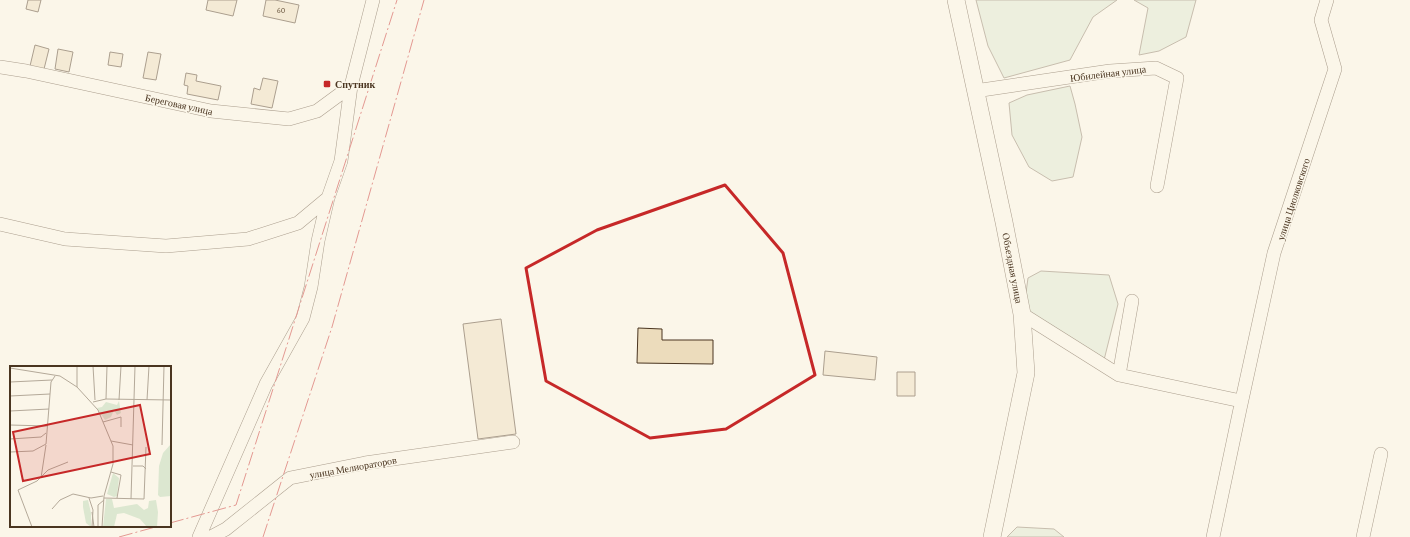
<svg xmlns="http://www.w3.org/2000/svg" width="1410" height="537" viewBox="0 0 1410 537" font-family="'Crimson Pro',serif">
  <rect width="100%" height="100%" fill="#fbf6e9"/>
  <!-- green -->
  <path fill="#dce7d0" stroke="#887966" d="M 976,0 L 1117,0 L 1093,17 L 1070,60 L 1004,78 L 988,46 Z
    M 1134,0 L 1196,0 L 1186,37 L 1159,51 L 1139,55 L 1148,8 Z
    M 1070,86 L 1075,104 L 1082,137 L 1073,177 L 1052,181 L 1029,167 L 1012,135 L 1009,103 L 1027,95 Z
    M 1041,271 L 1109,275 L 1118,304 L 1104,360 L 1033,328 L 1025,300 L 1028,278 Z
    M 1017,527 L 1054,529 L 1064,537 L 1007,537 Z"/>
  <!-- building -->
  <path fill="#ecdcbc" stroke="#4a3520" d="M 28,0 L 41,0 L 38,12 L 26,9 Z
    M 208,0 L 237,0 L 233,16 L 206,10 Z
    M 266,0 L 275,0 L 299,5 L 295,23 L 263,16 Z
    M 35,45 L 49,49 L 44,69 L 30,66 Z
    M 58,49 L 73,52 L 69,72 L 55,69 Z
    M 110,52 L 123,54 L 121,67 L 108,65 Z
    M 148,52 L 161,54 L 156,80 L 143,78 Z
    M 186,73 L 197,75 L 196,81 L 221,86 L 218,100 L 187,94 L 188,86 L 184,85 Z
    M 263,78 L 278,81 L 272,108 L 251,104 L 254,88 L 260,90 Z
    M 501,319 L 516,434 L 478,439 L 463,324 Z
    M 638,328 L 662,329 L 662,340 L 713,340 L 713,364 L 637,363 Z
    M 825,351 L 877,357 L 875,380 L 823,375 Z
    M 897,372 L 915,372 L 915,396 L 897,396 Z"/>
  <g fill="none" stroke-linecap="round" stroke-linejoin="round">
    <defs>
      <path id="minor" d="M 0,67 L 26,71 L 211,111 L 289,119 L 317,111 L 351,86
        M 975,91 L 1110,71 L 1156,68 L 1177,78 L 1157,186
        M 0,224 L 65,239 L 166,246 L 248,239 L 298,223 L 328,198 L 341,161 L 351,86 L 373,0
        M 1022,314 L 1119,375 L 1241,401
        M 1119,375 L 1132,301
        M 199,537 L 266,384 L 303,318 L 311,287 L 318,241 L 328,198
        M 211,537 L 226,529 L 290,478 L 365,463 L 513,442
        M 1213,537 L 1240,409 L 1274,253 L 1335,69 L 1321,20 L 1327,0
        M 1363,537 L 1381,454"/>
      <path id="major" d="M 956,0 L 1004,222 L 1022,314 L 1026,373 L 992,537"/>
    </defs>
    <!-- minor casing -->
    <use href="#minor" stroke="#4a3520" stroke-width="14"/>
    <!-- major casing -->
    <use href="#major" stroke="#4a3520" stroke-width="18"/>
    <!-- minor -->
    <use href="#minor" stroke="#fbf6e9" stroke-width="13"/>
    <!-- major -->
    <use href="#major" stroke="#fbf6e9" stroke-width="17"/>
    <!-- power -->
    <path stroke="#c62828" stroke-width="1" stroke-dasharray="14 3 2 3" stroke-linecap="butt" d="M 170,523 L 236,505 L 397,0
      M 119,537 L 159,526
      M 263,537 L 332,327 L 424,0"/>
  </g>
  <!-- marked area -->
  <path d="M0 0H1410V537H0ZM 725,185 L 783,253 L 815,375 L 726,429 L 650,438 L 546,381 L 526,268 L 597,230 Z" fill="#fbf6e9" fill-opacity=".55" fill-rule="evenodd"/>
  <path fill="none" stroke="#c62828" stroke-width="3" stroke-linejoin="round" d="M 725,185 L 783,253 L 815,375 L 726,429 L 650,438 L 546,381 L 526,268 L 597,230 Z"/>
  <!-- markers -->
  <rect fill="#c62828" stroke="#fbf6e9" stroke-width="1.5" x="323" y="80" width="8" height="8" rx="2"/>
  <g text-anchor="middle" stroke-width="3" stroke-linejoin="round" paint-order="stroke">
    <!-- number labels -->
    <g font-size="8" fill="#725f47">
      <text x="281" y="13">60</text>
    </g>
    <!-- street labels -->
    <g font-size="10" fill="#4a3520" stroke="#fbf6e9">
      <text transform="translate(1108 73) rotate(-7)" y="4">Юбилейная улица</text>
      <text transform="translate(179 104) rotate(12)" y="4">Береговая улица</text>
      <text transform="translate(1293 199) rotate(-72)" y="4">улица Циолковского</text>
      <text transform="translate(1013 268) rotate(79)" y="4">Объездная улица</text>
      <text transform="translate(353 467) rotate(-10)" y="4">улица Мелиораторов</text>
    </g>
    <!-- poi labels -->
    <g font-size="10" font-weight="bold" fill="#4a3520" stroke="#fbf6e9" text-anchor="start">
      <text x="335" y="88">Спутник</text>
    </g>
  </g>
  <!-- overview -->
  <g transform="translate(10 366)">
    <rect width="161" height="161" fill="#fbf6e9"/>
    <path d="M 109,35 L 111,47 L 107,49 L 104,44 L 101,51 L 95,54 L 87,42 L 92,41 L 96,36 L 107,39 ZM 161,78 L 161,130 L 150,131 L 148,129 L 149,100 L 153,87 ZM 103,107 L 109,112 L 107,130 L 104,131 L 97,128 ZM 96,133 L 102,133 L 104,142 L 127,138 L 134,144 L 138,142 L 139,135 L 146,134 L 148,146 L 147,161 L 137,161 L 130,153 L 114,147 L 107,148 L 104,161 L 93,161 ZM 78,134 L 81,147 L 81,161 L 76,157 L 73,141 L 73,135 Z" fill="#dce7d0"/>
    <path fill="none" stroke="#b4a999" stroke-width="1" d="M 67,0 L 67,21M 83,0 L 85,34M 0,2 L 50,10 L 67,21 L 88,44 L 103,80 L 103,98 L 94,130 L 92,161M 0,16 L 42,14M 0,30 L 40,28M 96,33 L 97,0M 109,34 L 111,0M 137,34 L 139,0M 83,36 L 96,33 L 161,34M 0,45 L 39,43M 93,56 L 111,51 L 111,61M 0,59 L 37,60M 0,73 L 31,71 L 36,67M 101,75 L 123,79M 152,79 L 154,0M 0,86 L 23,85 L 36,78 L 41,16 L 45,10M 123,100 L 133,100 L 136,103M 101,106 L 111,109 L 107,132M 31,112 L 36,79M 79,132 L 83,144 L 82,161M 94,132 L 134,133 L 136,81M 121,133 L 125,0M 42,143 L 50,134 L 63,128 L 81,132 L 93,130M 82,146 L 84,161M 22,161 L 8,124 L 27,115 L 38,104 L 58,96M 88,161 L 88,139 L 94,134"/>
    <path fill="#c62828" fill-opacity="0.15" stroke="#c62828" stroke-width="2" d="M 130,39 L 140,88 L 13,115 L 3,66 Z"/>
    <rect width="161" height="161" fill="none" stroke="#4a3520" stroke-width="2"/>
  </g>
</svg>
